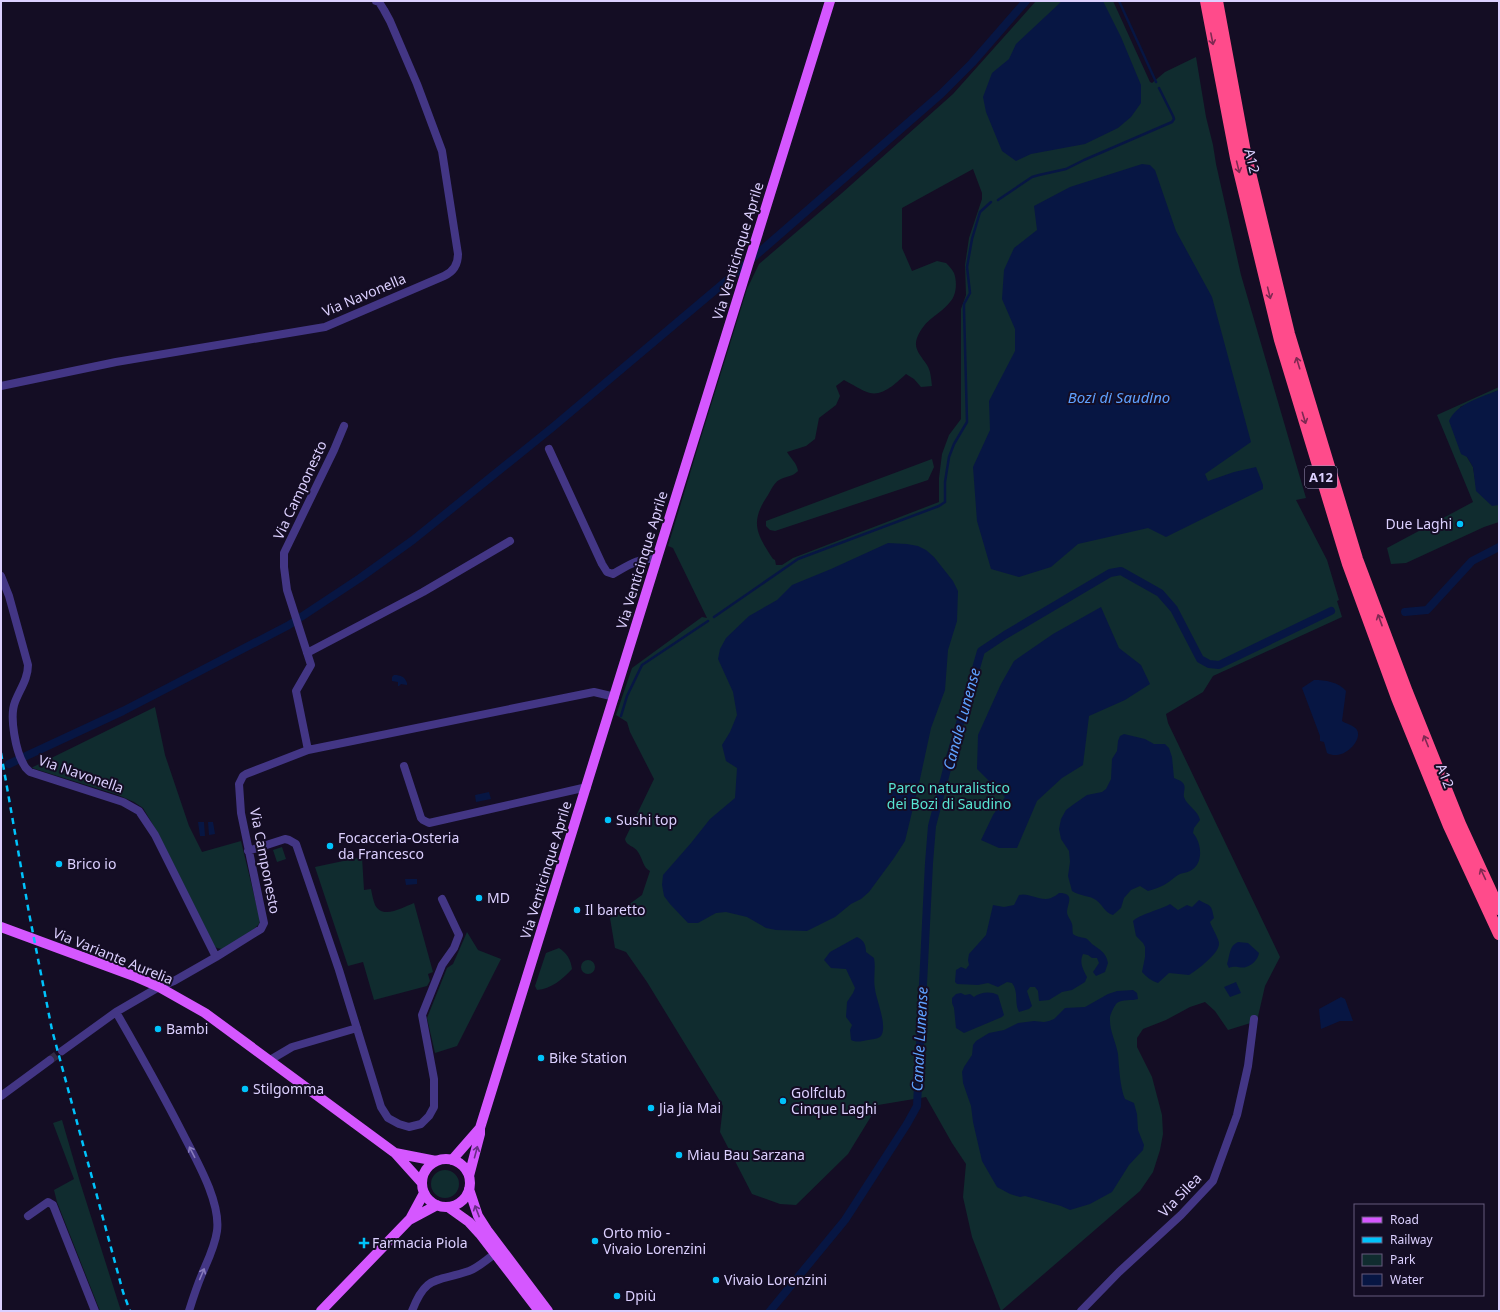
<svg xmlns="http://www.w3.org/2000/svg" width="1500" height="1312" viewBox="0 0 1500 1312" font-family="'Noto Sans',sans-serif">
  <rect width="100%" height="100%" fill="#140d24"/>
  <!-- green -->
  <path fill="#102c2f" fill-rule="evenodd" d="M 1036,1 L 1113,1 L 1150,82 L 1152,83 L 1165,72 L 1196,57 L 1206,117 L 1213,145 L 1216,164 L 1241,275 L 1306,498 L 1296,500 L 1327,560 L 1339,600 L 1337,601 L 1342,617 L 1213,676 L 1203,692 L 1166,714 L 1168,723 L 1280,957 L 1265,986 L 1257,1021 L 1228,1030 L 1215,1011 L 1205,1002 L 1190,1007 L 1166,1020 L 1143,1029 L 1137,1038 L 1137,1047 L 1152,1077 L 1162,1115 L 1163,1134 L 1160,1150 L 1153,1172 L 1140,1191 L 1001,1311 L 972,1237 L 963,1197 L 966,1164 L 952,1143 L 926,1097 L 878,1105 L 848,1154 L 796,1205 L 780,1204 L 752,1194 L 720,1132 L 723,1106 L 647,982 L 626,952 L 615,948 L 610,918 L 642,895 L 650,871 C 643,868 643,859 638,852 C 635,846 626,846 625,839 L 654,779 L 630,732 L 627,722 L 616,715 L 632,668 L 702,617 L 707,618 L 673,548 L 668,546 L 698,447 L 747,289 L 759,264 L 842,193 L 953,94 ZM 973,169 L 982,193 L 982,199 L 969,238 L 965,265 L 966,295 L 961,309 L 961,419 L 949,435 L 942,454 L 939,478 L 939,502 L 793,558 L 782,565 L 776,565 L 775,560 L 773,559 C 757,534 749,523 768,495 C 771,490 774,483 779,480 C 786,476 792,477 798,471 C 797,463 791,459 787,452 L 806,446 L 815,439 L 819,418 L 836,405 L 840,396 L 836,386 L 844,380 C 852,384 862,391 870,393 C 884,396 897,382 906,374 L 914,379 L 921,387 L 932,386 C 931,378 931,372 927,365 C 921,356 913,349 917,338 C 925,318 939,316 950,302 C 957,295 957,281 954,273 C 952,269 949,266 946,263 L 937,261 L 912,271 L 902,248 L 902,208 Z
    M 1499,387 L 1499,390 L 1460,407 L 1467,457 L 1473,467 L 1477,491 L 1492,505 L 1499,505 L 1499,522 L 1484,527 L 1406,563 L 1391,564 L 1387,548 L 1473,502 L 1437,415 Z
    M 932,459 L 934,467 L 928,480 L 775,531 L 770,530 L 766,526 L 766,521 Z
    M 155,707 L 165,755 L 189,826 L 202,852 L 241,841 L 260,920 L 259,924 L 254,929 L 222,949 L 217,948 L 214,946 L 152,823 L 143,808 L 134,802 L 118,795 L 32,768 L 33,767 Z
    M 282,847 L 286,859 L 277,862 L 273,850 Z
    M 362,857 L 364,890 L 371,889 C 372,894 373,900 375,905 C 383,920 403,907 414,903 L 433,972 L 428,974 L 430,981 L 427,986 L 374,1000 L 363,962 L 348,966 L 315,867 Z
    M 467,932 L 478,950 L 501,959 L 457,1046 L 435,1053 L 427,1018 L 447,968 L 453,964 Z
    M 559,948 C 567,953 571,960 572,969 C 563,979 551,989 537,990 L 535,986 L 546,953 Z
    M581 967a7 7 0 1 1 14 0a7 7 0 1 1-14 0Z
    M 62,1120 L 80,1182 L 121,1311 L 100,1311 L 57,1202 L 54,1190 L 74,1179 L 53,1123 Z
    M431 1184a14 14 0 1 1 28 0a14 14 0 1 1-28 0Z"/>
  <!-- water -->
  <path fill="#071643" d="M 1062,1 L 1103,1 L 1121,37 L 1141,85 L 1141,103 L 1131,117 L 1118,128 L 1085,144 L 1031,154 L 1016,161 L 1002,151 L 986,112 L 983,97 L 992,73 L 1009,59 L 1016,44 Z
    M 1142,164 L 1150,165 L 1155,170 L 1176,231 L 1212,297 L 1251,442 L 1205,474 L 1208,481 L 1234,472 L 1256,467 L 1263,485 L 1263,489 L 1166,537 L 1148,528 L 1078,544 L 1051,567 L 1019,577 L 991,569 L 977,521 L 973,467 L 990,430 L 989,401 L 1015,351 L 1015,329 L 1002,299 L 1004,270 L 1014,248 L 1037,230 L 1034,206 L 1070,187 Z
    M 1499,390 L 1499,505 L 1492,506 L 1476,491 L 1473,467 L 1467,457 L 1461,454 L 1449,421 C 1457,403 1482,397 1499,390 Z
    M 888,543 L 907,544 L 918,546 L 926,550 L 934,557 L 953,581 L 958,591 L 957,621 L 948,650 L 945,690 L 931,728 L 920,779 L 905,841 L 894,858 L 869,892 L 861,899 L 851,904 L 835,917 L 807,931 L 776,930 L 766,928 L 747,917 L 726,912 L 716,913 L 698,923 L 688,923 L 670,904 L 664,896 L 662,885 L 663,875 L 691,843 L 710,819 L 735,798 L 737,768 L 726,761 L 722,745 L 730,732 L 737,715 L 733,692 L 718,659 L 720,649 L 726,638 L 749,616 L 777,600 L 792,585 L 831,569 Z
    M 1101,607 L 1119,648 L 1141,665 L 1150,684 L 1125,700 L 1089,716 L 1083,765 L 1062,778 L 1037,801 L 1017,848 L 999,848 L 981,840 L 993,815 L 1005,797 L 977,769 L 978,735 L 1001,684 L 1014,661 L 1053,634 Z
    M 394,675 C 401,675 405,677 407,683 L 407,685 L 401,684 L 399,686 L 398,686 L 398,682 L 392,681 L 392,677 Z
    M 1314,680 C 1325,680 1339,682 1346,691 L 1342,721 C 1346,724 1354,725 1357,730 C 1363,740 1343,762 1327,753 L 1324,742 L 1320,741 L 1320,736 L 1302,688 Z
    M 1124,734 L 1145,739 L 1154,744 L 1165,744 L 1169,748 L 1172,757 L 1174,778 C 1176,779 1180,780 1182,782 C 1187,786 1183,792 1184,797 C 1187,806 1198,810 1200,820 L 1194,828 L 1193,833 C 1202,843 1204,864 1190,871 C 1186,873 1181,873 1178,875 C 1166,884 1163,887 1148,891 L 1140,886 L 1131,890 L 1124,898 L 1121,908 L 1113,915 C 1105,913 1103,905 1096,900 C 1091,896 1080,896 1072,891 L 1068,876 L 1070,862 L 1069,851 L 1061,839 L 1059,829 L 1061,819 L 1066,810 L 1074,804 L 1087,795 L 1102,792 L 1106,789 L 1111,779 L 1112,759 L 1117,751 L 1118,741 L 1120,736 Z
    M 489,792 L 491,799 L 476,802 L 475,795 Z
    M 198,822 L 204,822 L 205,836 L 200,836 Z
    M 208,822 L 213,822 L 215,834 L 209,835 Z
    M 405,879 L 417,879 L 417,884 L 406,885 Z
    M 1059,893 C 1076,893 1067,904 1067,912 C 1067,916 1071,920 1072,924 C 1073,927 1072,931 1073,934 C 1077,937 1080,937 1085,938 C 1088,939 1090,942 1092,944 C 1100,950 1106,952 1108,963 L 1105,972 L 1096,976 L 1093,972 L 1099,963 L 1097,958 L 1092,958 L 1088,955 L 1083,954 C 1079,963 1083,969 1087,977 L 1085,982 L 1072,990 L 1062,992 L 1049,1000 L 1039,1001 L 1038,991 L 1035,987 L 1030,987 L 1027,991 L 1032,1006 L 1029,1009 L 1019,1012 C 1014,1003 1019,992 1012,983 L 1007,982 L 998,987 L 988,983 L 978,985 L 957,984 L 955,982 L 956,970 L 961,967 L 966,969 L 969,965 L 968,960 L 969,954 L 986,935 L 993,905 L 1004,907 L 1014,905 L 1019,895 C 1029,892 1040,902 1051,898 C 1053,897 1057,895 1059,893 Z
    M 1199,900 C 1211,907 1211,903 1214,918 L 1210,922 C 1212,928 1219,939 1219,943 C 1220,953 1197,970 1189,975 L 1169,973 L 1158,983 C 1152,981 1146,977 1142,972 L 1145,957 L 1145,947 L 1143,943 L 1136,936 L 1133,921 C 1138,915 1162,909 1170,904 L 1178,910 L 1187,905 L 1192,907 Z
    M 857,937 C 864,940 866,945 866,952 L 874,958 C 876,968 873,979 875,989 C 876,999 889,1029 880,1037 C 877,1039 872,1039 868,1040 C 862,1041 857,1043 851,1040 L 850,1030 L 852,1025 L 846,1017 L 847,1002 L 853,993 L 855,988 L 846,969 L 831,968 L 824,960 L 830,952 Z
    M 1238,942 L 1248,943 L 1259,953 C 1258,959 1253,965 1246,967 C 1241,969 1236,965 1229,968 L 1227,964 C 1230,955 1229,946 1238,942 Z
    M 1236,982 L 1241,993 L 1230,997 L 1224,987 Z
    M 1133,990 L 1137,993 L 1138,999 C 1132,1001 1122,999 1117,1003 C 1114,1006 1111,1013 1110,1017 C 1109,1030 1116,1042 1118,1054 C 1119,1066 1120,1088 1125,1099 L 1134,1103 L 1137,1114 L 1138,1130 L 1144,1145 L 1143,1150 L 1129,1165 L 1112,1192 L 1090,1204 L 1070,1210 L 1061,1206 L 1025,1196 L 1020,1197 L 1010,1194 L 997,1187 L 982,1161 L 973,1122 L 971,1106 L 963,1083 L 962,1072 L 964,1067 L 972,1055 L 973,1045 L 976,1041 L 989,1033 L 1004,1030 L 1018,1023 L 1034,1021 L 1044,1022 L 1049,1021 L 1054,1019 L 1065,1008 L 1085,1007 L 1108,994 L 1117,991 Z
    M 961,993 L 965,995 L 970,994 L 974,997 C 980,992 991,991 998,995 L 1004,1015 L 1002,1017 L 964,1033 L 956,1028 L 954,1008 L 952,1003 L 952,998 L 956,994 Z
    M 1341,997 L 1345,999 L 1353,1021 L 1340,1021 L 1321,1029 L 1319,1009 Z"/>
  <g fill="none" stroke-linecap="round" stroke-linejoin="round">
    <!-- stream -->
    <path stroke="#071643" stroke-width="2.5" d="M 1119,1 L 1156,82
      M 998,200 L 1032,177 L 1039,175 L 1066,169 L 1084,160 L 1172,122 L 1174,119 L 1173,116 L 1159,88
      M 714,617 L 798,559 L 939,506 L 945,502 L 945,482 L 949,457 L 954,444 L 967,422 L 964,309 L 964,304 L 970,293 L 967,267 L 972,239 L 980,212 L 991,202
      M 621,716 L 627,696 L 642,665 L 708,621"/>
    <!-- canal -->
    <path stroke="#071643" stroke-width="8" d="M 1405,612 L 1427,610 L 1472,561 L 1499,547
      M 9,764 L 123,711 L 289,625 L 360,578 L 413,540 L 553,427 L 732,276 L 941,94 L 972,63 L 1026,1
      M 770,1311 L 845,1220 L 907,1124 L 917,1106 L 929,863 L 932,826 L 951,754 L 981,651 L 1005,635 L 1110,573 L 1121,571 L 1160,593 L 1174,609 L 1200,659 L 1209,664 L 1219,665 L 1331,611"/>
    <!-- minor-tunnel -->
    <path stroke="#322a45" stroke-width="8" stroke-dasharray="8 4" stroke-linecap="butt" d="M 50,1060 L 62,1051"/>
    <!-- minor -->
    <path stroke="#433685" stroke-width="8" d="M 1,386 L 116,362 L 325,327 L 444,276 C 453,272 458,265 458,254 L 442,151 L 417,84 L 390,21 L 384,10 L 379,2 L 376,1
      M 549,449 L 602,564 L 607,572 L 613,574 C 627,566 641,556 656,560
      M 1,576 L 9,596 L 28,665 C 28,679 20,689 15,702 C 9,717 16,752 24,765 C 25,768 28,770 30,772 L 123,802 L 139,811 L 155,835 L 216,957
      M 307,653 L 423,592 L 510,541
      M 308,750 L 594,692 L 615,697
      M 404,766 L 421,818 L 423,820 L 429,823 L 587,787
      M 248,851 L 285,839 L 289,840 L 296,844 L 339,970 L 381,1107 L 388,1118 L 399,1124 L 409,1127 L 421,1124 L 429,1116 L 434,1107 L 434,1079 L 422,1015 L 442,965 L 454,948 L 459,935 L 442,899
      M 116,1012 C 139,1052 161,1091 182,1132 C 195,1158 221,1201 217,1231 C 215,1246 208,1260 202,1274 C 197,1286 193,1298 189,1311
      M 62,1051 L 116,1012 L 159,987 L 174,981 L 216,957 L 261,929 L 264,923 L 241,813 L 239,784 L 243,776 L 246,774 L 308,750 L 296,691 L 311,665 L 287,590 L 284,567 L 284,553 L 334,450 L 344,426
      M 270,1060 L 292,1047 L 357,1028
      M 1,1096 L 50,1060
      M 28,1216 L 48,1202 L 53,1205 L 95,1311
      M 412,1311 C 426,1274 437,1282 469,1271 C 478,1268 487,1259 495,1254
      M 1081,1311 L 1119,1272 L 1181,1215 L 1213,1181 L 1237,1115 L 1248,1066 L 1254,1019"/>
    <!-- major -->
    <path stroke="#d557ff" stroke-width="10" d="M 1,927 L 134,976 L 159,987 L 205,1013 L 395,1153 L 422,1183
      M 395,1153 L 436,1161
      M422 1183a24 24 0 1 1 48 0a24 24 0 1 1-48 0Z
      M 452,1160 L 480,1128
      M 469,1176 L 480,1134 L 480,1128 L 830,1
      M 469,1189 L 478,1216 L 487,1230 L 548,1311
      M 448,1207 L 469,1222 L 480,1234 L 539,1311
      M 410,1219 L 424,1193
      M 321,1311 L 409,1220 L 437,1205"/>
    <!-- highway -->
    <path stroke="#ff4b8b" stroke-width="12" d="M 1206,1 L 1236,158 L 1280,340 L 1348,564 L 1397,698 L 1449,826 L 1499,934
      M 1217,1 L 1245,152 L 1289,334 L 1357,559 L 1407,692 L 1460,824 L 1499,909"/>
    <!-- rail -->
    <path stroke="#00c3fb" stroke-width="2.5" stroke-dasharray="6 5" stroke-linecap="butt" d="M 1,753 L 29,913 L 52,1030 L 123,1292 L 130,1311"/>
  </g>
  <!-- one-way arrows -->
  <defs><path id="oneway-shaft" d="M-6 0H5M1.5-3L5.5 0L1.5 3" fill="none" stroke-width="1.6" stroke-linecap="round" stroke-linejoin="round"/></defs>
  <g stroke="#7e2952">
    <use href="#oneway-shaft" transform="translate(1212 39) rotate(79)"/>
    <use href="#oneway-shaft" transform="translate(1238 167) rotate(76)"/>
    <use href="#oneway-shaft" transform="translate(1269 293) rotate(76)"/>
    <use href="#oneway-shaft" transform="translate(1298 363) rotate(-107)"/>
    <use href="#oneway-shaft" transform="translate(1304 418) rotate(73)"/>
    <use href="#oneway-shaft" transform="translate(1380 620) rotate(-110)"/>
    <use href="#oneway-shaft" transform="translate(1426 741) rotate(-112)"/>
    <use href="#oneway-shaft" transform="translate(1483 874) rotate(-115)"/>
  </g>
  <g stroke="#887bbc">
    <use href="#oneway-shaft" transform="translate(192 1152) rotate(-117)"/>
    <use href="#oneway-shaft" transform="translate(202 1274) rotate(-67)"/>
  </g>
  <g stroke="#6b2e87">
    <use href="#oneway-shaft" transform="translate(476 1152) rotate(-75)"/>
    <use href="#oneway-shaft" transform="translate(477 1211) rotate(-111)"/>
  </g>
  <!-- markers -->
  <g fill="#00c3fb" stroke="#140d24" stroke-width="1.5">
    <circle cx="1460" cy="524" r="4"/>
    <circle cx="608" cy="820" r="4"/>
    <circle cx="330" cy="846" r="4"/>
    <circle cx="59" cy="864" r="4"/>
    <circle cx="479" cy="898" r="4"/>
    <circle cx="577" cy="910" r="4"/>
    <circle cx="158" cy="1029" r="4"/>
    <circle cx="541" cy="1058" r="4"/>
    <circle cx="245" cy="1089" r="4"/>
    <circle cx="783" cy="1101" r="4"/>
    <circle cx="651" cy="1108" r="4"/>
    <circle cx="679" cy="1155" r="4"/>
    <circle cx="595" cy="1241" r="4"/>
    <path d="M362 1237h4v4h4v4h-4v4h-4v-4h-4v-4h4z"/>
    <circle cx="716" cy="1280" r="4"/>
    <circle cx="617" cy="1296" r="4"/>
  </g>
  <g text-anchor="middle" stroke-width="4" stroke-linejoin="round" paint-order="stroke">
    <!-- shield labels -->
    <rect fill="#140d24" stroke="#a096bd" stroke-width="1" x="1305" y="466" width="32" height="22" rx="3"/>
    <g font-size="13" font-weight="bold" fill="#dcd0ff">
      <text x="1321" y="482">A12</text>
    </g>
    <!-- street labels -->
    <g font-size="14" fill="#dcd0ff" stroke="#140d24">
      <text transform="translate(1252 161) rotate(77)" y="5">A12</text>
      <text transform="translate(738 251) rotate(-73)" y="5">Via Venticinque Aprile</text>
      <text transform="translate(364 295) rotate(-23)" y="5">Via Navonella</text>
      <text transform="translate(300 490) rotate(-65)" y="5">Via Camponesto</text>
      <text transform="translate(642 560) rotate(-73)" y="5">Via Venticinque Aprile</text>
      <text transform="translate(81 774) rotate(19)" y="5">Via Navonella</text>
      <text transform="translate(1445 776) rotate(68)" y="5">A12</text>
      <text transform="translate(265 861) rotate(79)" y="5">Via Camponesto</text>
      <text transform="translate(546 870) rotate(-73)" y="5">Via Venticinque Aprile</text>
      <text transform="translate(113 956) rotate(22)" y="5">Via Variante Aurelia</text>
      <text transform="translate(1180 1195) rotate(-46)" y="5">Via Silea</text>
    </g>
    <!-- poi labels -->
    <g font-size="14" fill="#dcd0ff" stroke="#140d24" text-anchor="start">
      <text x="1452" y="529" text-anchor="end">Due Laghi</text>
      <text x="616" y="825">Sushi top</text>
      <text x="338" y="843">Focacceria-Osteria<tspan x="338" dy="16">da Francesco</tspan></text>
      <text x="67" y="869">Brico io</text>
      <text x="487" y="903">MD</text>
      <text x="585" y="915">Il baretto</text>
      <text x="166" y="1034">Bambi</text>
      <text x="549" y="1063">Bike Station</text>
      <text x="253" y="1094">Stilgomma</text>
      <text x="791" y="1098">Golfclub<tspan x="791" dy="16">Cinque Laghi</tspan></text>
      <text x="659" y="1113">Jia Jia Mai</text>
      <text x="687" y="1160">Miau Bau Sarzana</text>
      <text x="603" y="1238">Orto mio -<tspan x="603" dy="16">Vivaio Lorenzini</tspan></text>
      <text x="372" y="1248">Farmacia Piola</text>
      <text x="724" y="1285">Vivaio Lorenzini</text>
      <text x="625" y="1301">Dpiù</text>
    </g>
    <!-- park labels -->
    <g font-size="14" fill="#57e5d3" stroke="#140d24">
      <text x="949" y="793">Parco naturalistico<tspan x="949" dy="16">dei Bozi di Saudino</tspan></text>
    </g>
    <!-- water labels -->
    <g font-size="15" font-style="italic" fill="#5ea1ff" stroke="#140d24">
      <text x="1119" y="403">Bozi di Saudino</text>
      <text transform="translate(962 719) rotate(-75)" y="5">Canale Lunense</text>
      <text transform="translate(920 1039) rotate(-87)" y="5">Canale Lunense</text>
    </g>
  </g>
  <!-- border -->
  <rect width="1500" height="1312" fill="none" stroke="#dcd0ff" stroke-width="4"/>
  <!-- legend -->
  <rect x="1354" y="1204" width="130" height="92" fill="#140d24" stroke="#645b7c"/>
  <rect x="1362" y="1217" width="20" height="6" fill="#d557ff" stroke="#645b7c"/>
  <text x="1390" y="1224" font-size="12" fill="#dcd0ff">Road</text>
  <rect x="1362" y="1237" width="20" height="6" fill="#00c3fb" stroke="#645b7c"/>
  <text x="1390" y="1244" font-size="12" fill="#dcd0ff">Railway</text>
  <rect x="1362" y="1254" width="20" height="12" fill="#102c2f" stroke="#645b7c"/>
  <text x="1390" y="1264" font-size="12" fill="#dcd0ff">Park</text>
  <rect x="1362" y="1274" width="20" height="12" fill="#071643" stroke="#645b7c"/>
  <text x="1390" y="1284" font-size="12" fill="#dcd0ff">Water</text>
</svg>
